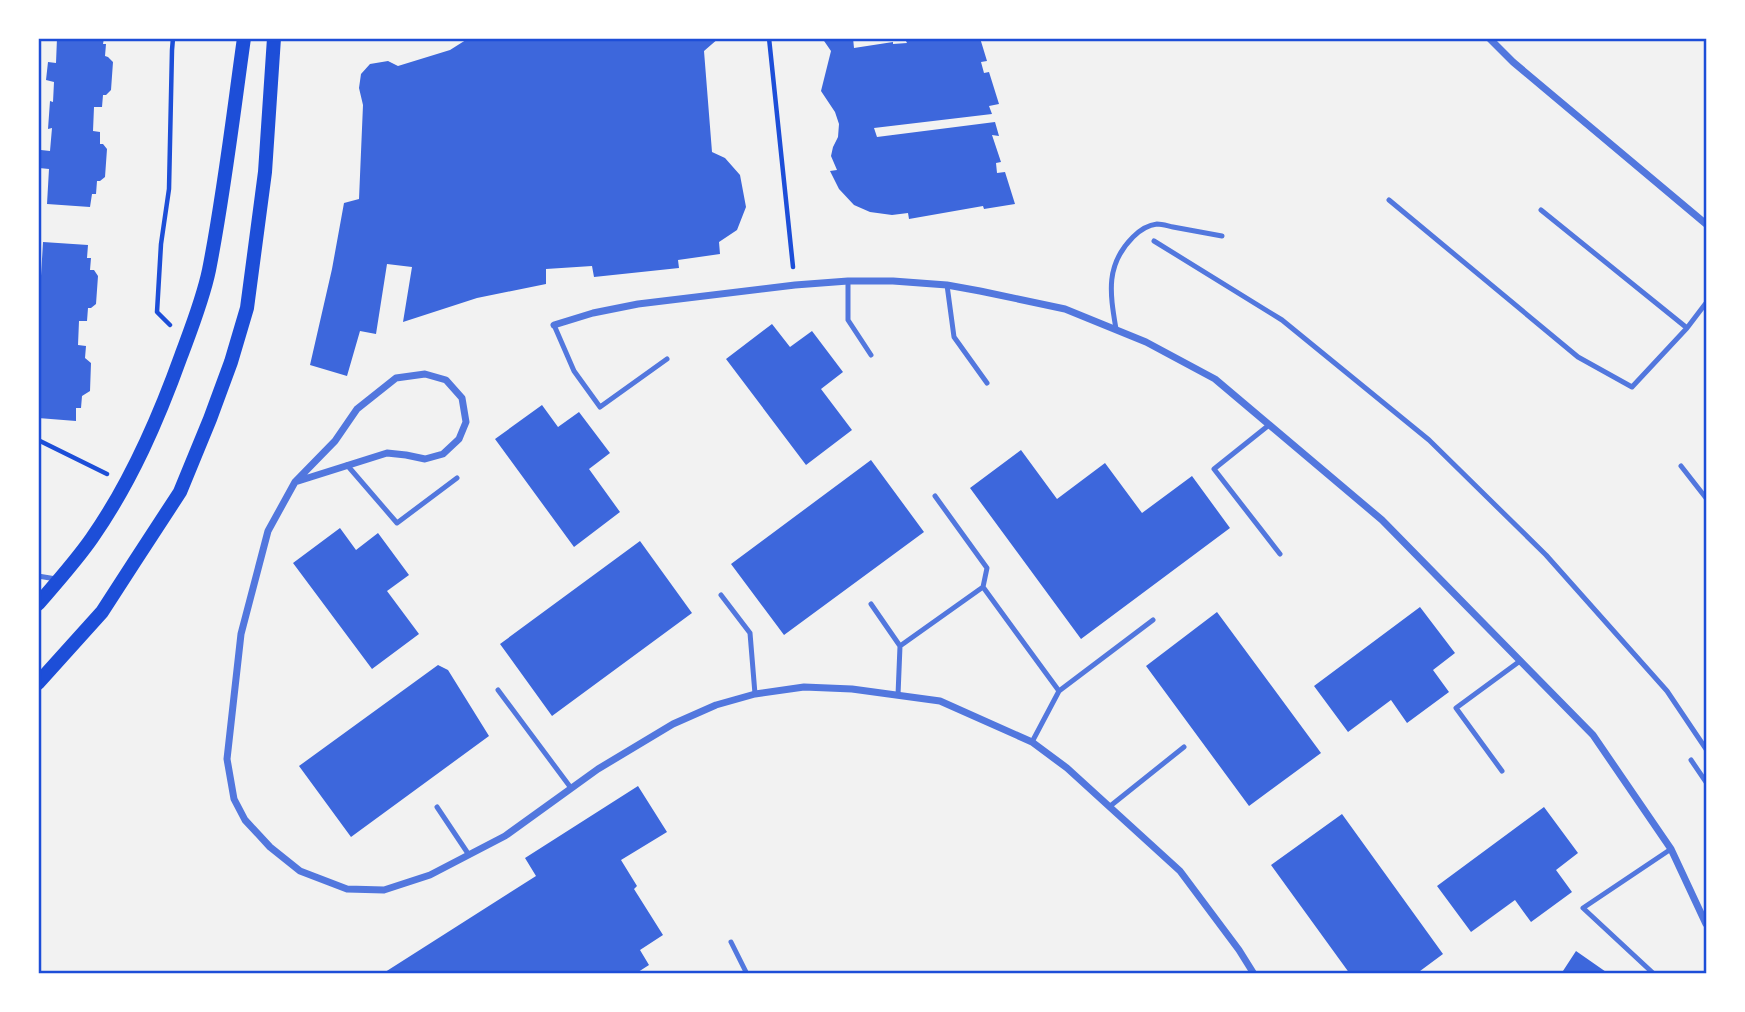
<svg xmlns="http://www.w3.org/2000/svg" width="1745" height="1012" viewBox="0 0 1745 1012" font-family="Merriweather,serif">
  <rect width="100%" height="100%" fill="#f2f2f2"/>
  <!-- building -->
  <path fill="#3d67dc" d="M 57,38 L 104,38 L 103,44 L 106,44 L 105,56 L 108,57 L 113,62 L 111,90 L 106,95 L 103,95 L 102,107 L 94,107 L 93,131 L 100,132 L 100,144 L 103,144 L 107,149 L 105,177 L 100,181 L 97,181 L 96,194 L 92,194 L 90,207 L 47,204 L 49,169 L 39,168 L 41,150 L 50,151 L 52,128 L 48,129 L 50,101 L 53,102 L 54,82 L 46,80 L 48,62 L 56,63 Z
    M 469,38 L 719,38 L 704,51 L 712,152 L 725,158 L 740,175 L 746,207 L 737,230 L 719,242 L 720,254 L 678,260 L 679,268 L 594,277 L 592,266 L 546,269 L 546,284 L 477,298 L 403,322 L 412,267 L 387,264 L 376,334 L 360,331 L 347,376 L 310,365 L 332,269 L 344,203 L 359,199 L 363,105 L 359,88 L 361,74 L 370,64 L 388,61 L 398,66 L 450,50 Z
    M 822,38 L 853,38 L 854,48 L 893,42 L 893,44 L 907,43 L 906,41 L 921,38 L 980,38 L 987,61 L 981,62 L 984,73 L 989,72 L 999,104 L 989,106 L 992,114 L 874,128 L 877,137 L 995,122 L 999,136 L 992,135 L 1001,162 L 996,163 L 997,173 L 1005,172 L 1015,204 L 984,209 L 983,206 L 909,219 L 908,213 L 892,215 L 870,212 L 854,205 L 839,189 L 830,171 L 837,170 L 831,156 L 833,147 L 838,137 L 839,124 L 835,112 L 821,91 L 831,51 Z
    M 43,242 L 88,245 L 87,258 L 91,258 L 90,270 L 94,270 L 98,276 L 96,304 L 91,308 L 88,308 L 87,321 L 79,321 L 78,345 L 86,346 L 85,358 L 91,363 L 90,391 L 82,396 L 81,408 L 76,408 L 76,421 L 38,418 L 38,276 L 41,276 Z
    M 772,324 L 790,347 L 812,331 L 843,372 L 821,389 L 852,430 L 806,465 L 726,359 Z
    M 542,405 L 558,427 L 579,412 L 610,453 L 589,469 L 620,512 L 574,547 L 495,439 Z
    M 1021,450 L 1057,499 L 1105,463 L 1142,513 L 1192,476 L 1230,528 L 1081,639 L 970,488 Z
    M 871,460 L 924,532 L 784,635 L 731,564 Z
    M 340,528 L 356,550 L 378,533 L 409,575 L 387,591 L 419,634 L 372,669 L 293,563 Z
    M 640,541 L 692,613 L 552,716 L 500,644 Z
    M 1420,607 L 1455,653 L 1433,670 L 1449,692 L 1407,723 L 1391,700 L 1348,732 L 1314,686 Z
    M 1217,612 L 1321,753 L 1249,806 L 1146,666 Z
    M 438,665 L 448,670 L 489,736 L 351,837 L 299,766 Z
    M 638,786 L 667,832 L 621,860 L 637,886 L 634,889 L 663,935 L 640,950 L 649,965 L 635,974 L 382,974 L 536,876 L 525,858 Z
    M 1544,807 L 1578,853 L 1556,870 L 1572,892 L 1531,922 L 1515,900 L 1471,932 L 1437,886 Z
    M 1342,814 L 1443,954 L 1416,974 L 1350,974 L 1271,865 Z
    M 1576,951 L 1609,974 L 1561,974 Z"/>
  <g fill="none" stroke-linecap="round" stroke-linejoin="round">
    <!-- path -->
    <path stroke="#1d4ed8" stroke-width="4.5" d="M 769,38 L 793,267
      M 170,325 L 157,312 L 161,244 L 169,189 L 172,50 L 173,38
      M 38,440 L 107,474"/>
    <!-- service -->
    <path stroke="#5277de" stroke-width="5" d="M 1389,200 L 1578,357 L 1632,387 L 1687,328 L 1706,303
      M 1541,210 L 1687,328
      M 1154,241 L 1282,320 L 1429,440 L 1546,555 L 1667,691 L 1706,749
      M 848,281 L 848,320 L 871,355
      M 947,285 L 954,337 L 987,383
      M 554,325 L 574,371 L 600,407 L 667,359
      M 1116,329 C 1110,293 1105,265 1133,237 C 1139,231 1148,225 1157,224 C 1162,224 1168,226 1173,227 C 1189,230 1206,233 1222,236
      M 1269,425 L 1214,469 L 1280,554
      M 347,465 L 397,523 L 457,478
      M 1681,466 L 1706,498
      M 935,496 L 987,568 L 983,587 L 1059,691
      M 38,576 L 56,579
      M 721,595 L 750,633 L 755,694
      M 871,604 L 900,646
      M 498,690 L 571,788
      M 898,695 L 900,646 L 983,587
      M 1032,742 L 1059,691 L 1153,620
      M 1691,760 L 1706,782
      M 1502,771 L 1456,708 L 1520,661
      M 437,807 L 469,855
      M 1109,807 L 1184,747
      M 731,942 L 747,974
      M 1654,974 L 1583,908 L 1671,849"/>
    <!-- minor -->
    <path stroke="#5277de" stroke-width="7" d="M 1489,38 L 1513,62 L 1706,224
      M 554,325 L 593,313 L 638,304 L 795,285 L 848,281 L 893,281 L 947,285 L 980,291 L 1065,309 L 1146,342 L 1215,379 L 1382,520 L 1593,735 L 1671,849 L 1706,924
      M 295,482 L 387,453 L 406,455 L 425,459 L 443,454 L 459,439 L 466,422 L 462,398 L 446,380 L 425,374 L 396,378 L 357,409 L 335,441 L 295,482 L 268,531 L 241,634 L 227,759 L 234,799 L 245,820 L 270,847 L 300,871 L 347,889 L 384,890 L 430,875 L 505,836 L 598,769 L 673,724 L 716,705 L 755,694 L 804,687 L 852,689 L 940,701 L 1032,742 L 1067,768 L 1180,871 L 1239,950 L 1254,974"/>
    <!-- secondary -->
    <path stroke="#1d4ed8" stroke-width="14" d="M 38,604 C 57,582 76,561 92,538 C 131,482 158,420 181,356 C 191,329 203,299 209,270 C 224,194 233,116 244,38
      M 38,683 L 102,612 L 135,561 L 180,492 L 210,419 L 231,362 L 247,308 L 265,172 L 274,38"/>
  </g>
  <!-- border -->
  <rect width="1745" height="1012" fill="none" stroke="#ffffff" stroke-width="80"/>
  <rect x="40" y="40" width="1665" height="932" fill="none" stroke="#1d4ed8" stroke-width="2.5"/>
</svg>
